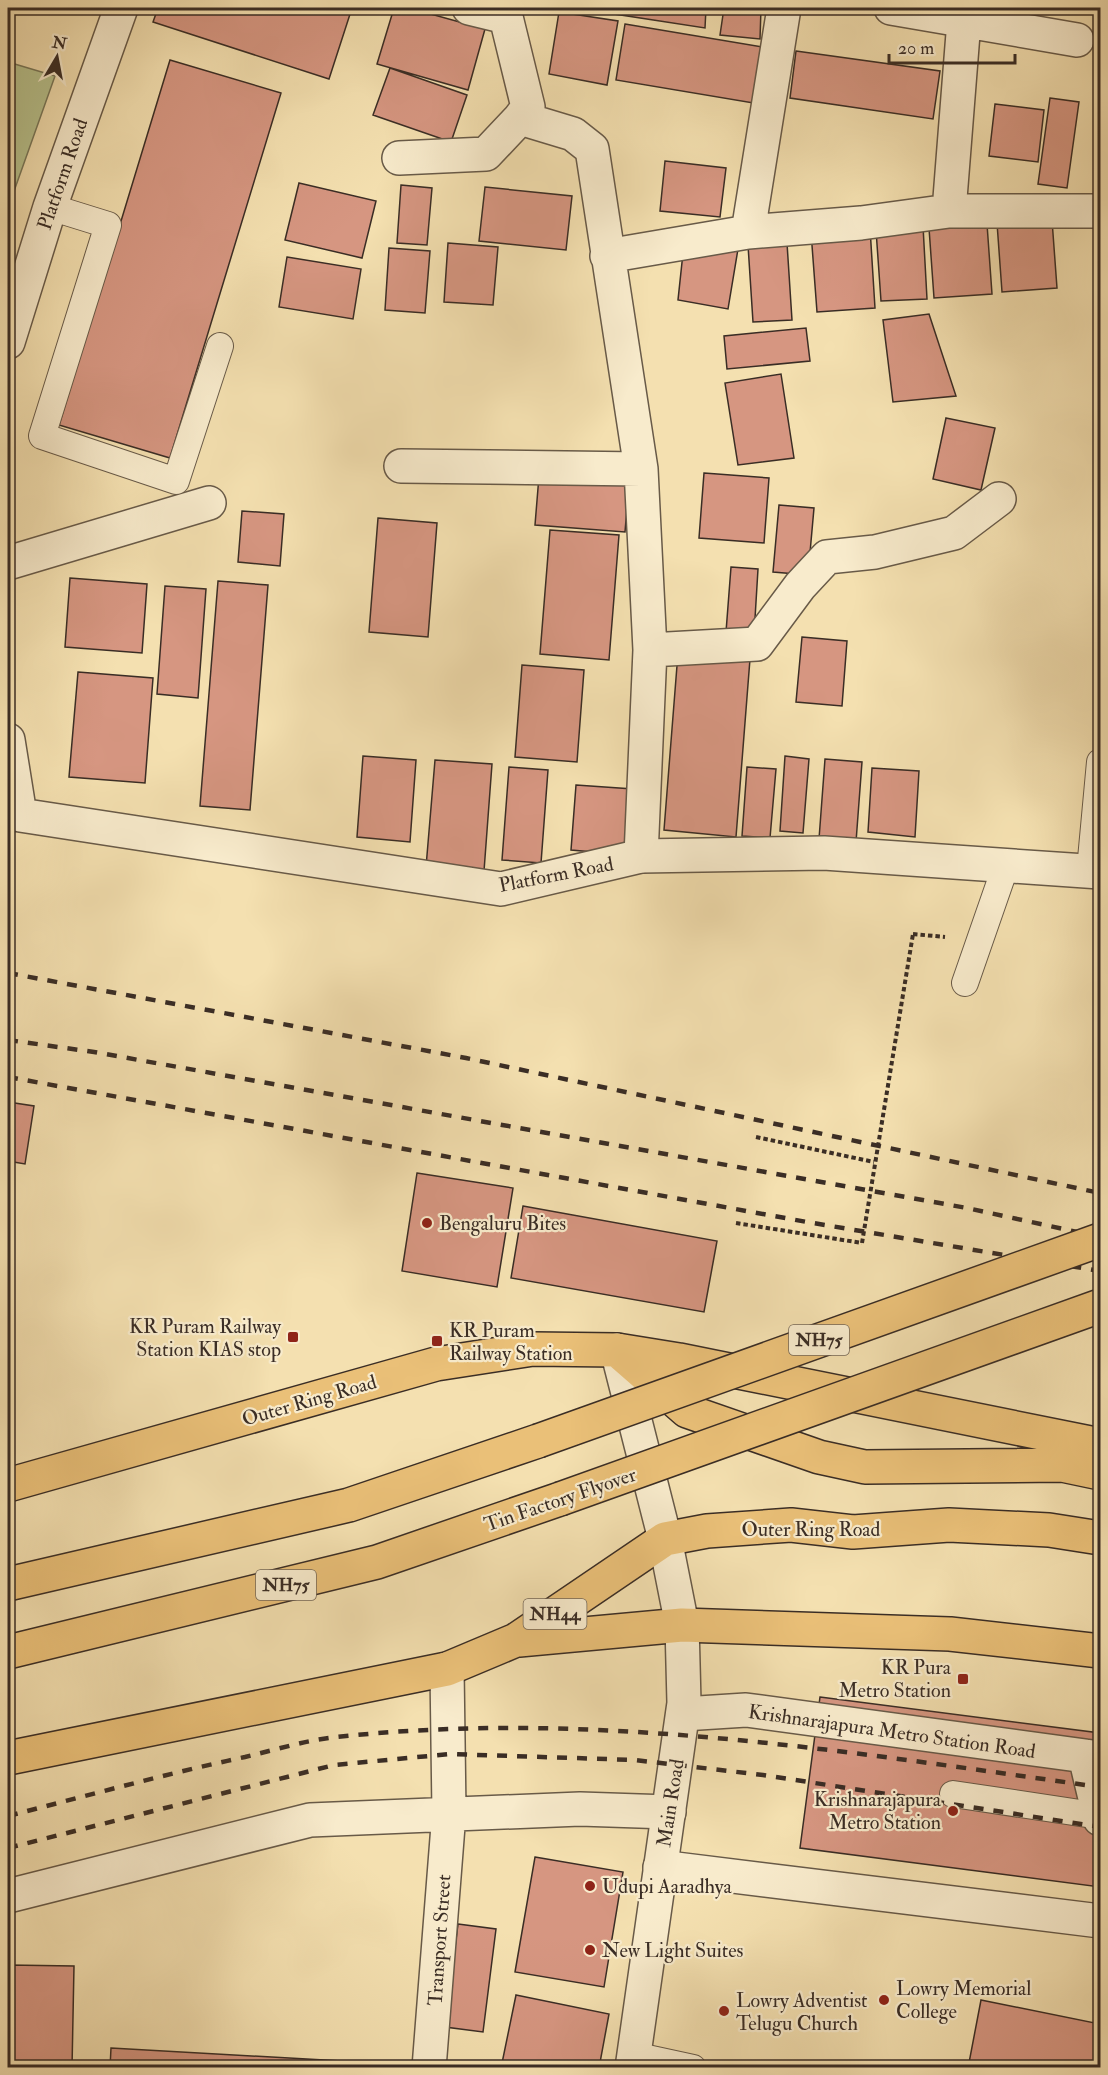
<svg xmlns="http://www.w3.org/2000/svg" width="1108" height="2075" viewBox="0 0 1108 2075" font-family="'IM FELL Double Pica',serif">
  <rect width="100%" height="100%" fill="#f4e0b0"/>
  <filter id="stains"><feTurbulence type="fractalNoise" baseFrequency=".00333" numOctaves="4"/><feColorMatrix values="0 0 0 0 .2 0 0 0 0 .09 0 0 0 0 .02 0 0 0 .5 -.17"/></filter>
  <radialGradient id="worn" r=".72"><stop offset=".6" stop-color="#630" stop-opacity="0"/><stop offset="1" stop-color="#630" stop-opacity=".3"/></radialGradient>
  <!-- green -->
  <path fill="#b8c38e" stroke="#79785a" stroke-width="1.5" d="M 8,62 L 55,76 L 8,208 Z"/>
  <!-- building -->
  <path fill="#d69681" stroke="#3a2d25" stroke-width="1.5" d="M 158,8 L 352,8 L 329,79 L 153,22 Z
    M 394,8 L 409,8 L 485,29 L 468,90 L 377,64 Z
    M 563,8 L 594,8 L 593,12 Z
    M 608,8 L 706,8 L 705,28 L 608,13 Z
    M 724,8 L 761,8 L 760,39 L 720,35 Z
    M 559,12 L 618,21 L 607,85 L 549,74 Z
    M 625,24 L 774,49 L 765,105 L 616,80 Z
    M 796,51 L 940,71 L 933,119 L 790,98 Z
    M 170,60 L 281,93 L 170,458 L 59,425 Z
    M 390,68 L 467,95 L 451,142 L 373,115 Z
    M 1050,98 L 1079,102 L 1067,188 L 1038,184 Z
    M 995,104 L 1044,110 L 1038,162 L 989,156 Z
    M 665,161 L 726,168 L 720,217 L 660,211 Z
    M 299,183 L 376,201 L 362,258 L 285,240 Z
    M 401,185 L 432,188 L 427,245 L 397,243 Z
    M 485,187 L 572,196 L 566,250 L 479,241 Z
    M 1052,220 L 1057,288 L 1002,292 L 997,223 Z
    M 987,224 L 992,294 L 934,298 L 929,228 Z
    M 923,226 L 927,299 L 881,301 L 876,230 Z
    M 870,228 L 875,308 L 817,312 L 811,232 Z
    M 448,243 L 498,247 L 493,305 L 444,302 Z
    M 787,243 L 792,320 L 753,322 L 748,245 Z
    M 389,248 L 430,251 L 425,313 L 385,310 Z
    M 738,249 L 728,309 L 678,300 L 683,253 Z
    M 287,257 L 361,269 L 353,319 L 279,307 Z
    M 929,314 L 956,396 L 893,402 L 883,320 Z
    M 806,328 L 810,361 L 727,369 L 724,336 Z
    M 781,374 L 794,458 L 738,465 L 725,383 Z
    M 946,418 L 995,428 L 981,490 L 933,479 Z
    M 704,473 L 769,478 L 764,543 L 699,538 Z
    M 539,476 L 629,483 L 625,532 L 535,525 Z
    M 779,505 L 814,508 L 808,575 L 773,572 Z
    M 242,511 L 284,514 L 280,566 L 238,562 Z
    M 378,518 L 437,523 L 428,637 L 369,632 Z
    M 550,530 L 619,535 L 609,660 L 540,654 Z
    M 731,567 L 758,569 L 754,635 L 726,632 Z
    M 70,578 L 147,584 L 142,653 L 65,647 Z
    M 218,581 L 268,585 L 250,810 L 200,806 Z
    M 165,586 L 206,589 L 198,698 L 157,694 Z
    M 802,637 L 847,641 L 842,706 L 796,702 Z
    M 678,653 L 750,659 L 736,837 L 664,830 Z
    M 522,665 L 584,670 L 577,762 L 515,757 Z
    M 78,672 L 153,678 L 145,783 L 69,777 Z
    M 363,756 L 416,760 L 410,842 L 357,837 Z
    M 785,756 L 809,759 L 803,833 L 780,831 Z
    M 825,759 L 862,762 L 856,842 L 819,839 Z
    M 435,760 L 492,764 L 484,871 L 426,867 Z
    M 509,767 L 548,770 L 541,863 L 502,860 Z
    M 747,767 L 776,769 L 770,838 L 742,836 Z
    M 872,768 L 919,771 L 915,837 L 868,832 Z
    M 576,785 L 633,789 L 628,855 L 571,850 Z
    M 8,1102 L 34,1106 L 25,1164 L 8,1161 Z
    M 417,1173 L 513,1188 L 497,1287 L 402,1271 Z
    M 523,1206 L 717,1241 L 704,1312 L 511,1278 Z
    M 820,1697 L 1100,1733 L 1100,1887 L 800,1848 Z
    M 535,1857 L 623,1872 L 604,1987 L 515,1972 Z
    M 458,1924 L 496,1929 L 483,2032 L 445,2027 Z
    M 8,1965 L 74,1966 L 72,2068 L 8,2068 Z
    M 516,1995 L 609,2014 L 599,2068 L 501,2068 Z
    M 981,2000 L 1100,2024 L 1100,2068 L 968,2068 Z
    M 111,2048 L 359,2062 L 359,2068 L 110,2068 Z"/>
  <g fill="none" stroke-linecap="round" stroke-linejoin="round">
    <defs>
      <path id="service" d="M 50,207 L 108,225 L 42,436 L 176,481 L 220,346
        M 1090,870 L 1100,762
        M 965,983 L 1006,865
        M 953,1794 L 1100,1816
        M 633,2055 L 693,2068"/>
      <path id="minor" d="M 469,8 L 506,17 L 528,107 L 520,118 L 573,134 L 592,149 L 641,469 L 650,650 L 641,856
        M 891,8 L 1077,40
        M 399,158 L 486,154 L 520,118
        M 949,211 L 965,8
        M 748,232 L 861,223 L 949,211 L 1100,211
        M 607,256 L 748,232 L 784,8
        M 401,466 L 641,469
        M 8,563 L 209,503
        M 650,650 L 757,644 L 800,586 L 827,557 L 875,552 L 954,533 L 999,499
        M 683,1714 L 746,1710 L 1100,1758
        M 1085,1756 L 1100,1819
        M 660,1867 L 1100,1921
        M 8,1896 L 310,1820 L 580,1809 L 669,1812
        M 429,2068 L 449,1813 L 447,1669"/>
      <path id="tertiary" d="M 8,342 L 50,207 L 121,8
        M 8,740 L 20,815 L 501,889 L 641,856 L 824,853 L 1100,872
        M 617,1350 L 665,1539 L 682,1625 L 684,1703 L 632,2068"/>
      <path id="trunk" d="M 617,1350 L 687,1411 L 819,1457 L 865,1467 L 1062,1465 L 1100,1473
        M 8,1485 L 436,1364 L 533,1349 L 617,1350 L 679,1360 L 1100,1445
        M 8,1584 L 349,1505 L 538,1441
        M 519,1640 L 682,1625 L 950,1634 L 1100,1651
        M 8,1652 L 377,1562 L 560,1499
        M 8,1758 L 447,1669 L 516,1640 L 665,1539 L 707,1531 L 791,1525 L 853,1532 L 949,1525 L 1049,1530 L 1100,1538"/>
    </defs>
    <!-- service casing -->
    <use href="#service" stroke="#685a48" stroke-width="28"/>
    <!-- minor casing -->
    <use href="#minor" stroke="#685a48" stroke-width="36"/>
    <!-- tertiary casing -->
    <use href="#tertiary" stroke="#685a48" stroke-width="36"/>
    <!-- trunk casing -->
    <use href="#trunk" stroke="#3a2d25" stroke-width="36"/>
    <!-- path -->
    <path stroke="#3a2d25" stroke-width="4" stroke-dasharray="4.5 3" stroke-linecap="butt" d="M 913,934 L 945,937
      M 756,1137 L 874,1162
      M 736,1223 L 862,1243"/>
    <!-- service -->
    <use href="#service" stroke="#f8ebcc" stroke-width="26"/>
    <!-- minor -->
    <use href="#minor" stroke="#f8ebcc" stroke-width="33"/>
    <!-- tertiary -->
    <use href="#tertiary" stroke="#f8ebcc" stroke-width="33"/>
    <!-- trunk -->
    <use href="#trunk" stroke="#eac078" stroke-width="33"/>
    <!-- rail -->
    <path stroke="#3a2d25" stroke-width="4.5" stroke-dasharray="10 10" stroke-linecap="butt" d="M 8,973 L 466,1058 L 1100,1193
      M 8,1040 L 94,1052 L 967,1208 L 1100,1237
      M 8,1077 L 807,1222 L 1100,1271
      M 8,1816 C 86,1796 165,1774 245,1757 C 275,1750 306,1740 337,1737 C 593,1709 848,1752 1100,1787
      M 8,1848 L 334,1765 L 450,1754 L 635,1760 L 763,1775 L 1100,1827"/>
    <defs>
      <path id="trunk-bridge" d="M 538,1441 L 1100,1240
        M 560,1499 L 1100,1306"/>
    </defs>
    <!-- trunk-bridge casing -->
    <use href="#trunk-bridge" stroke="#3a2d25" stroke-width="36" stroke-linecap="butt"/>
    <!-- path-bridge -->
    <path stroke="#3a2d25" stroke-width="4" stroke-dasharray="4.5 3" stroke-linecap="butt" d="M 862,1243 L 913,934"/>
    <!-- trunk-bridge -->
    <use href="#trunk-bridge" stroke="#eac078" stroke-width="33"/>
  </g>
  <!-- markers -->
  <g fill="#8f2418" stroke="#f8ebcc" stroke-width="2">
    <circle cx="427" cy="1223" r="6"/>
    <rect x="287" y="1331" width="12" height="12" rx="3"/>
    <rect x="431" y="1335" width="12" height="12" rx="3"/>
    <rect x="957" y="1673" width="12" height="12" rx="3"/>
    <circle cx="953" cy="1811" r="6"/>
    <circle cx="590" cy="1886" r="6"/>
    <circle cx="590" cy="1950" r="6"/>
    <circle cx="884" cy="2000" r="6"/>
    <circle cx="724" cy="2011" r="6"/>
  </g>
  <g text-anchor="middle" stroke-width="4.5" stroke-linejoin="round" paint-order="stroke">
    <!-- shield labels -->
    <g fill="#f8ebcc" stroke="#736657" stroke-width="1.5">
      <rect x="789" y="1325" width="60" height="30" rx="4.5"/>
      <rect x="256" y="1570" width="60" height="30" rx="4.5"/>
      <rect x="523.5" y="1599" width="63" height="30" rx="4.5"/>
    </g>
    <g font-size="18" font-weight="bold" fill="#3a2d25">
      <text x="819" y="1346">NH75</text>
      <text x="286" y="1591">NH75</text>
      <text x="555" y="1620">NH44</text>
    </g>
    <!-- street labels -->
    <g font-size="20" fill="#3a2d25" stroke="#f8ebcc">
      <text transform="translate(62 174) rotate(-71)" y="7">Platform Road</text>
      <text transform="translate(556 874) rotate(-11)" y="7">Platform Road</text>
      <text transform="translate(309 1400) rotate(-16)" y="7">Outer Ring Road</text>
      <text transform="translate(560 1499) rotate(-19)" y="7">Tin Factory Flyover</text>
      <text x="811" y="1536">Outer Ring Road</text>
      <text transform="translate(892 1731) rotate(8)" y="7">Krishnarajapura Metro Station Road</text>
      <text transform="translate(670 1803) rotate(-81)" y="7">Main Road</text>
      <text transform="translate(439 1940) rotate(-86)" y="7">Transport Street</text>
    </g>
    <!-- poi labels -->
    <g font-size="20" fill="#3a2d25" stroke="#f8ebcc" text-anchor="start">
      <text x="439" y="1230">Bengaluru Bites</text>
      <text x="281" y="1333" text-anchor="end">KR Puram Railway<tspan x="281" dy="23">Station KIAS stop</tspan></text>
      <text x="449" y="1337">KR Puram<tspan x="449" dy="23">Railway Station</tspan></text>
      <text x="951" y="1674" text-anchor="end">KR Pura<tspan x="951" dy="23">Metro Station</tspan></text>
      <text x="941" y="1806" text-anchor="end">Krishnarajapura<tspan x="941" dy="23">Metro Station</tspan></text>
      <text x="602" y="1893">Udupi Aaradhya</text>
      <text x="602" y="1957">New Light Suites</text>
      <text x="896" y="1995">Lowry Memorial<tspan x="896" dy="23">College</tspan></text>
      <text x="736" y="2007">Lowry Adventist<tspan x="736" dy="23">Telugu Church</tspan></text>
    </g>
  </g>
  <!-- margin -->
  <rect width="1108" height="2075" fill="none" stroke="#f4e0b0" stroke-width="30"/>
  <rect x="9" y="9" width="1090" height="2057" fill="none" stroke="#3a2d25" stroke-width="3"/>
  <rect x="15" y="15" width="1078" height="2045" fill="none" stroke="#3a2d25" stroke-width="1.5"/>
  <!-- north arrow -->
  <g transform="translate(57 57) rotate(10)" stroke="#f8ebcc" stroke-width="4.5" paint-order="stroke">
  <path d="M0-4.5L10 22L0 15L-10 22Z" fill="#3a2d25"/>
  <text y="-9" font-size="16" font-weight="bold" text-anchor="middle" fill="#3a2d25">N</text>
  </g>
  <!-- scale -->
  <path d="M889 54v9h126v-9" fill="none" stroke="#3a2d25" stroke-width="3"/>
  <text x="898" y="54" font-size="18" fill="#3a2d25" stroke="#f8ebcc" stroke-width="4.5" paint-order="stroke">20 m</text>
  <rect width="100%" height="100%" filter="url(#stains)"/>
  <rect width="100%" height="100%" fill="url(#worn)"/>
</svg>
